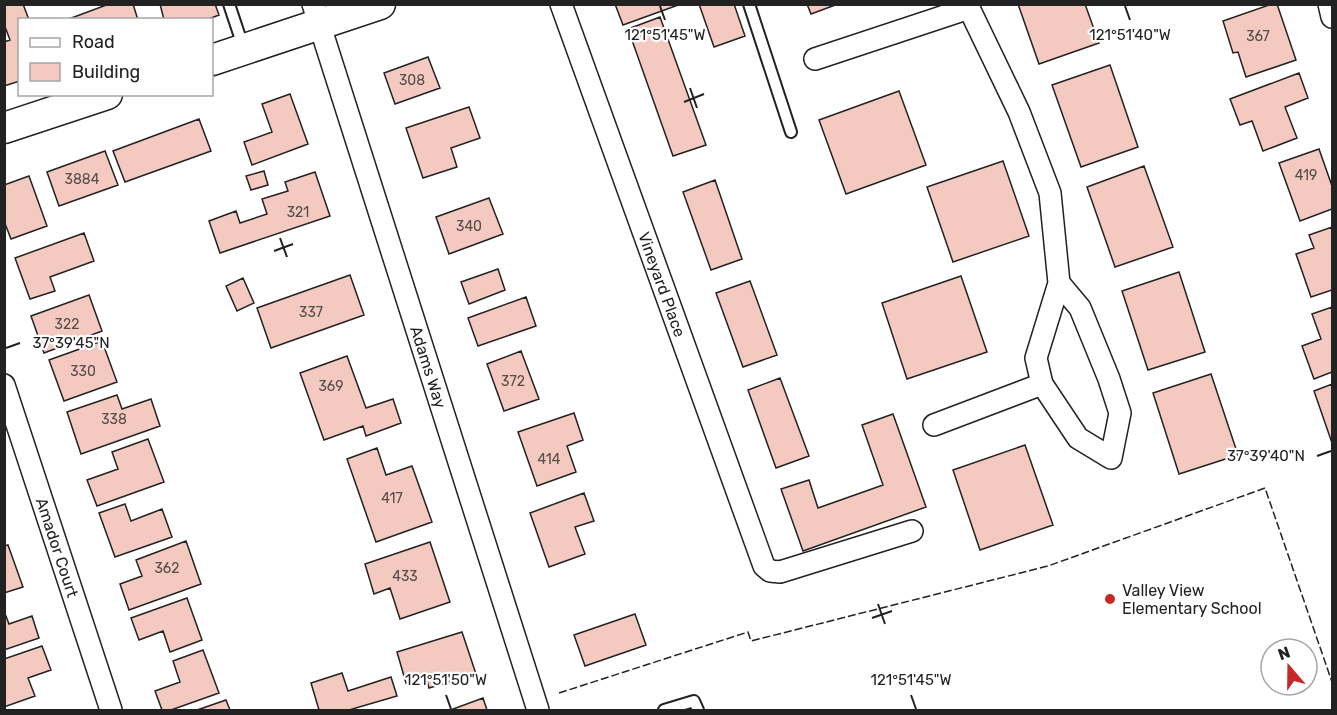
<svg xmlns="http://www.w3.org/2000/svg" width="1337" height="715" viewBox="0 0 1337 715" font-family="Rubik,sans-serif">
  <rect width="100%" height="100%" fill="#fff"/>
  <!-- building -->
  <path fill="#f3c9c0" stroke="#222" stroke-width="1.5" d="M 4,4 L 23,4 L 29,20 L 20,20 L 20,81 L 4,86 L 4,42 L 10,40 L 4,24 Z
    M 109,4 L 133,4 L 138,20 L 66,20 Z
    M 160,4 L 215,4 L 219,15 L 206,20 L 164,20 Z
    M 615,4 L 681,4 L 623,25 Z
    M 699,4 L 734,4 L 745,36 L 714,47 Z
    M 807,4 L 838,4 L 811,14 Z
    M 1018,4 L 1085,4 L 1099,43 L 1039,64 Z
    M 1272,4 L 1277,4 L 1296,60 L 1246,77 L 1238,52 L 1233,53 L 1223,21 Z
    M 660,17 L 706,145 L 673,156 L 628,29 Z
    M 428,57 L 440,88 L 395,104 L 384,73 Z
    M 1110,65 L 1138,147 L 1081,167 L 1052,85 Z
    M 1299,73 L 1308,98 L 1285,107 L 1297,138 L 1263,151 L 1252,121 L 1240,125 L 1230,99 Z
    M 899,91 L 926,165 L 846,194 L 819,120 Z
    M 290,94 L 308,144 L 252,165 L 244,142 L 272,132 L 262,104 Z
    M 469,107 L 480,138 L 451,148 L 457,167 L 423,178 L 406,128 Z
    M 199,119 L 211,151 L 125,182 L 113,151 Z
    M 1319,149 L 1332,186 L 1332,209 L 1300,221 L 1279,163 Z
    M 105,151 L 118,185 L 59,206 L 47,172 Z
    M 1003,161 L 1029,236 L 953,262 L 927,187 Z
    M 1144,166 L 1173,247 L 1115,267 L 1087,187 Z
    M 264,171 L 268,185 L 251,190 L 246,176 Z
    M 315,172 L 330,216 L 220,253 L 209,221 L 236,211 L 240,223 L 267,214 L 262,199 L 288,191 L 285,182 Z
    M 29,176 L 47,226 L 11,239 L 4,221 L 4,185 Z
    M 715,180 L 742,259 L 711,270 L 683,192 Z
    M 489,198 L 503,234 L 449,254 L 436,217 Z
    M 1332,227 L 1332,290 L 1311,297 L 1296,254 L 1314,248 L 1309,235 Z
    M 84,233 L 94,261 L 50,277 L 55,291 L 30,299 L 15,258 Z
    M 498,269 L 505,290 L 469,304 L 461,282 Z
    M 1179,272 L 1205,352 L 1148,370 L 1122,291 Z
    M 350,275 L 364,315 L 271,348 L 257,308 Z
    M 961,276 L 987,352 L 907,379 L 882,303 Z
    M 243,278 L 254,303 L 237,311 L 226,286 Z
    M 750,281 L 777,355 L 743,367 L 716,293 Z
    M 89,295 L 102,331 L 44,353 L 31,316 Z
    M 526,297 L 536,326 L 478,346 L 468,318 Z
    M 1332,307 L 1332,372 L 1314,379 L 1302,346 L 1321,339 L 1312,314 Z
    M 102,341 L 117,382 L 64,401 L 49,360 Z
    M 521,351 L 539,399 L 504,411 L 487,364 Z
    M 347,356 L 366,408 L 393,399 L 401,423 L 366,436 L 363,426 L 324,440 L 300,373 Z
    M 1211,374 L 1238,455 L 1179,474 L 1153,393 Z
    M 780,378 L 809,456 L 776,468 L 748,390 Z
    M 1332,384 L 1332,443 L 1314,391 Z
    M 117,395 L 122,409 L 151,399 L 160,426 L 81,454 L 67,412 Z
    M 574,413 L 583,440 L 567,446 L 576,472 L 537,486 L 518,432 Z
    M 893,414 L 926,507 L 803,551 L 781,489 L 809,480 L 818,508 L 883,485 L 862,425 Z
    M 148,439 L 164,482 L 97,506 L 87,480 L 118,469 L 112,452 Z
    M 1025,445 L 1053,525 L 980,550 L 953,470 Z
    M 377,448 L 386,475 L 412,466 L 432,522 L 376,542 L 347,459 Z
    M 584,493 L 594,521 L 575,527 L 585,554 L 549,567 L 530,513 Z
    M 125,504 L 131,521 L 162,509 L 172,537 L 115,557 L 99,513 Z
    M 186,541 L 201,584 L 129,610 L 120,584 L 142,576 L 136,560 Z
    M 430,542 L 450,602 L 400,619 L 390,588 L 374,594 L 365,564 Z
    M 8,545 L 23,587 L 4,593 L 4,546 Z
    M 187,598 L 202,640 L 170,652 L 163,631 L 139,640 L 131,618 Z
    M 4,611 L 9,624 L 32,616 L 39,638 L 4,650 Z
    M 635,614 L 646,645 L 585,666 L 574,635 Z
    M 462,632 L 476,674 L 429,688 L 426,677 L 406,683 L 397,652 Z
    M 42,646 L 51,670 L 28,678 L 35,696 L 4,707 L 4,659 Z
    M 203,650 L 219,693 L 171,710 L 162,710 L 155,691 L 180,682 L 173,661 Z
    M 342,673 L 348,691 L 391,677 L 397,696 L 349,710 L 319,710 L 311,683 Z
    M 483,698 L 487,710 L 453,710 L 453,709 Z
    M 226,700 L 230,710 L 197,710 Z"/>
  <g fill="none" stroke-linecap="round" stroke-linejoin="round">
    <defs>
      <path id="lane" d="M 229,4 L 244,49
        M 749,4 L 791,132
        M 664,710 L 694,701 L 698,710"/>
      <g id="street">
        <path id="s1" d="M 313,4 L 538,710"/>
        <path id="s2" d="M 561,4 L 764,566 L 770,571 L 780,572 L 912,531"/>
        <path d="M 967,4 L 1019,112 L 1050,193 L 1059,283 L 1036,358 L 1042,384 L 1078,438 L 1111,458 L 1120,413 L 1109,379 L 1080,308 L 1059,283"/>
        <path d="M 1329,4 L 1332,17"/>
        <path d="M 815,59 L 969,8"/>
        <path id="s3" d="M 4,385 L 111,710"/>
        <path d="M 934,425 L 1042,384"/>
      </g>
      <path id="secondary" d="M 212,60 L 380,4
        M 4,128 L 107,94"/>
    </defs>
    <!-- lane casing -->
    <use href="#lane" stroke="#222" stroke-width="14"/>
    <!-- street casing -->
    <use href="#street" stroke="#222" stroke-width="24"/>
    <!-- secondary casing -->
    <use href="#secondary" stroke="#222" stroke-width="33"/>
    <!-- lane -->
    <use href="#lane" stroke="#fff" stroke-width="10"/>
    <!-- street -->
    <use href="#street" stroke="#fff" stroke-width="21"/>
    <!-- secondary -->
    <use href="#secondary" stroke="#fff" stroke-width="30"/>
    <!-- fence -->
    <path stroke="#222" stroke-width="1.5" stroke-dasharray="8 3" stroke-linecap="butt" d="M 559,693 L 748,632 L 751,641 L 1048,566 L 1265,488 L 1332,682"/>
  </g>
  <!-- ticks -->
  <path fill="none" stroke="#222" stroke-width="2" d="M 660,6 L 665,20M 1125,6 L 1130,20M 690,88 L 697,108M 684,102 L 704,94M 280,238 L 287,257M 274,251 L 293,244M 6,348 L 20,343M 1317,456 L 1331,451M 878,604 L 885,624M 872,618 L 892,611M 446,695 L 451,709M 911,695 L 916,709"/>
  <!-- markers -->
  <circle fill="#c62828" stroke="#fff" stroke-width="2" cx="1110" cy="599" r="6"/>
  <g text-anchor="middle" stroke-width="4.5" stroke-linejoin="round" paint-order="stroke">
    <!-- number labels -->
    <g font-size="14" fill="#564c4a">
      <text x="1258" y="41">367</text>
      <text x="412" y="85">308</text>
      <text x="1306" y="180">419</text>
      <text x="82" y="184">3884</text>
      <text x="298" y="217">321</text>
      <text x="469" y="231">340</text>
      <text x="311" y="317">337</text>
      <text x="67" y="329">322</text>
      <text x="83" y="376">330</text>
      <text x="513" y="386">372</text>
      <text x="331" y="391">369</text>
      <text x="114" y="424">338</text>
      <text x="549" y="464">414</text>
      <text x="392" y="503">417</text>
      <text x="167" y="573">362</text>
      <text x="405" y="581">433</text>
    </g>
    <!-- street labels -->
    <g font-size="16" fill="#222" stroke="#fff">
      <text dy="6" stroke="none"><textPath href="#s2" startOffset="298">Vineyard Place</textPath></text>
      <text dy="6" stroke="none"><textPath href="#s1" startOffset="381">Adams Way</textPath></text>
      <text dy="6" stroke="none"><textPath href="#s3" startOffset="171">Amador Court</textPath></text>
    </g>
    <!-- poi labels -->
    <g font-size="16" fill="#222" stroke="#fff" text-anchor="start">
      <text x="1122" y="596">Valley View<tspan x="1122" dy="18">Elementary School</tspan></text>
    </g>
  </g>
  <g font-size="15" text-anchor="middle" fill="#222" stroke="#fff" stroke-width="4.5" stroke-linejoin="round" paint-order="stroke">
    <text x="1130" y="40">121°51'40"W</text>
    <text x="665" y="40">121°51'45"W</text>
    <text x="71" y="348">37°39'45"N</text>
    <text x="1266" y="461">37°39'40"N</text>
    <text x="446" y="685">121°51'50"W</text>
    <text x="911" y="685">121°51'45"W</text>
  </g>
  <!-- border -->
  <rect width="1337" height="715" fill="none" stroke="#222222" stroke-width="12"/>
  <!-- legend -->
  <rect x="18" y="18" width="195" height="78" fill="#ffffff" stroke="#a7a7a7" stroke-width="1.5"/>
  <rect x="30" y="38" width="30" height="9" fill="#ffffff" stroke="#a7a7a7" stroke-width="1.5"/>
  <text x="72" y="48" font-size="18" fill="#222222">Road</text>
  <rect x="30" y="63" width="30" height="18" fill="#f3c9c0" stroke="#a7a7a7" stroke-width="1.5"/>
  <text x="72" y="78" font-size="18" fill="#222222">Building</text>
  <!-- north arrow -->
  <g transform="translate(1289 667) rotate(340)"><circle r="28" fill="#ffffff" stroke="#a7a7a7" stroke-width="1.5"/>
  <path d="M0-4.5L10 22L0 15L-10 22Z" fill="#c62828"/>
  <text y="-9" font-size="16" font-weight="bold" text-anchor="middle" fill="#222222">N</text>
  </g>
</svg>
